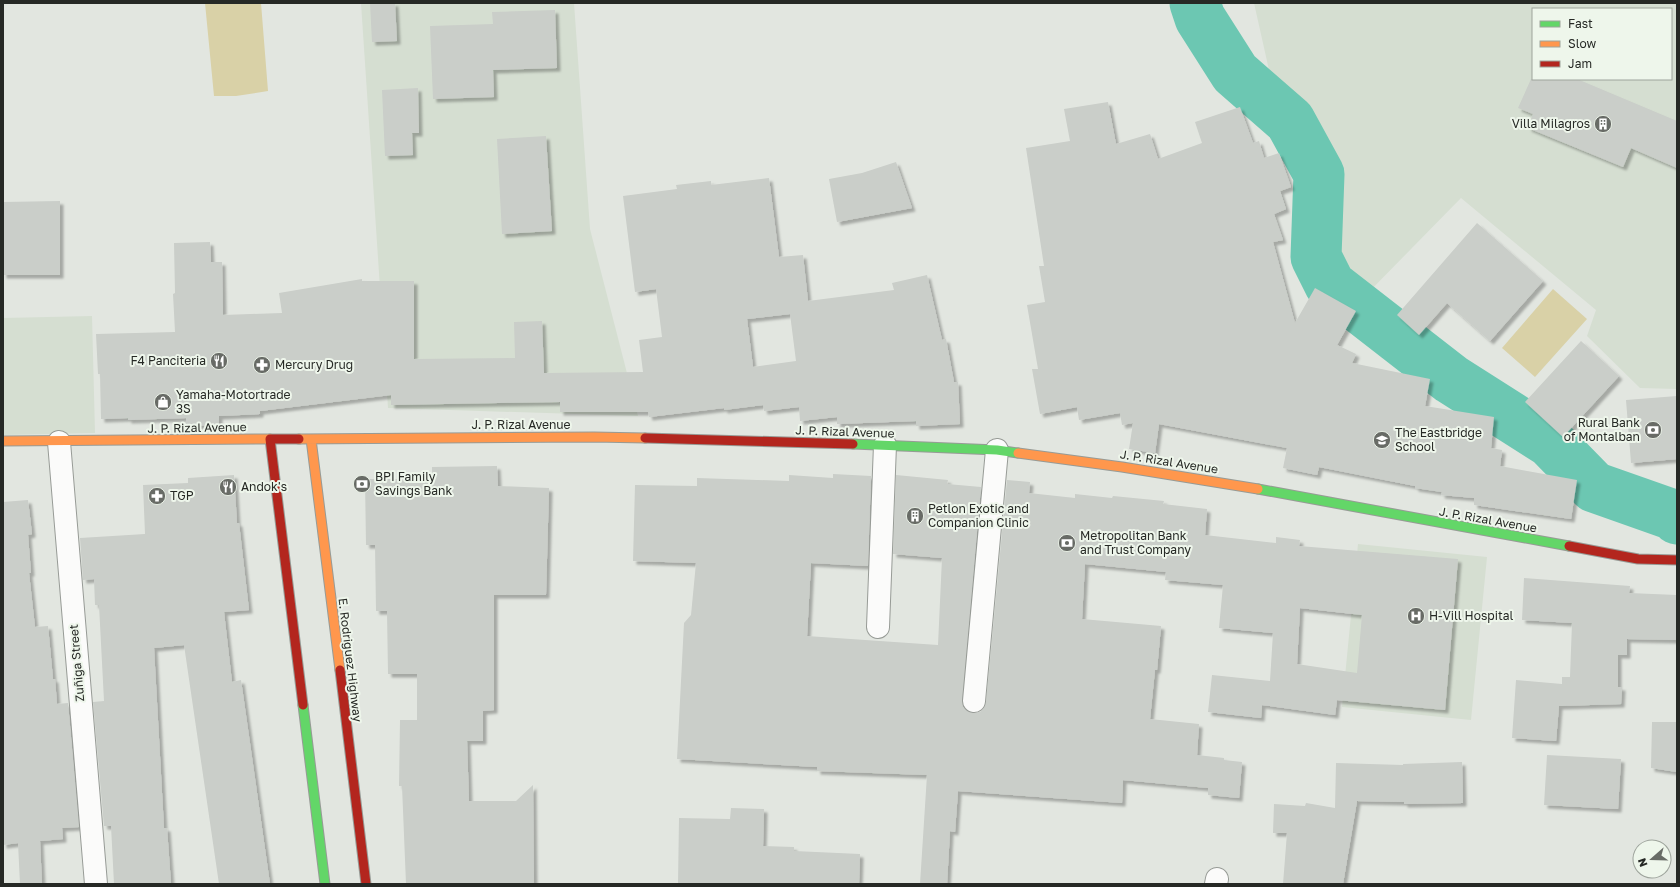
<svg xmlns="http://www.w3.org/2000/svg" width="1680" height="887" viewBox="0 0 1680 887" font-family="'Golos Text',sans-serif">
  <defs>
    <filter id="shadow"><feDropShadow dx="3.5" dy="3.5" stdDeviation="1" flood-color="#0004"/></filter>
  </defs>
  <rect width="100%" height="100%" fill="#e2e6e0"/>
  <!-- built -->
  <path fill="#d5ded1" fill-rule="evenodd" d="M 361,3 L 574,3 L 590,229 L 638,416 L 388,408 Z
    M 1254,3 L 1677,3 L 1677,389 L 1640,388 L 1587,336 L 1596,310 L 1461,198 L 1362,299 L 1322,257 L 1331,168 L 1269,70 ZM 1533,9 L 1671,9 L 1671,79 L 1533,79 Z
    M 92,316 L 95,433 L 3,435 L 3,318 Z
    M 1358,544 L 1487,557 L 1471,720 L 1342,707 Z"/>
  <!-- green -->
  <path fill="#d9d1a7" d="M 205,3 L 261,3 L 268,91 L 236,96 L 214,96 Z
    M 1553,289 L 1587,319 L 1535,377 L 1502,348 Z"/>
  <!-- water -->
  <path fill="#6cc7b2" d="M 1624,495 L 1677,503 L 1677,524 L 1649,514 L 1616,514 Z"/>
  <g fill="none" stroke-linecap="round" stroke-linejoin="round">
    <!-- river -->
    <path stroke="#6cc7b2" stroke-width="51" d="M 1195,3 L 1200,18 L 1235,73 L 1290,121 L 1319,174 L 1316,257 L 1330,285 L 1451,379 L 1550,442 L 1594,487 L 1676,516 L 1677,519"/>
  </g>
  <!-- building -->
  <path fill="#cacec9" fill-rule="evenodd" filter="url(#shadow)" d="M 370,3 L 395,3 L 397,41 L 372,42 Z
    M 555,10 L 557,68 L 493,70 L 494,97 L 433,99 L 430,26 L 493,24 L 492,12 Z
    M 1531,79 L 1577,79 L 1677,121 L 1677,168 L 1631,148 L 1623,167 L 1528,128 L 1533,114 L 1518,108 Z
    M 418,88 L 419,133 L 412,133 L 413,155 L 385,156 L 382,90 Z
    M 1108,102 L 1116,144 L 1150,134 L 1158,159 L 1202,143 L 1195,122 L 1240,107 L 1253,143 L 1259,141 L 1264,158 L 1279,153 L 1291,187 L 1280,191 L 1286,209 L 1274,214 L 1283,240 L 1273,242 L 1295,323 L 1315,288 L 1356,311 L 1337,345 L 1356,354 L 1352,363 L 1430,379 L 1425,406 L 1494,417 L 1491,448 L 1502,450 L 1500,466 L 1577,480 L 1571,519 L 1474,505 L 1474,498 L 1441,495 L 1442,492 L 1415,488 L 1415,486 L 1319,467 L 1317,475 L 1283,468 L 1287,448 L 1159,424 L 1155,453 L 1129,449 L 1133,423 L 1122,425 L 1120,413 L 1079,420 L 1077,407 L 1040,414 L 1032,369 L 1038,369 L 1027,305 L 1045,302 L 1039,266 L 1044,266 L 1026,148 L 1070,141 L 1064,109 Z
    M 546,136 L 552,231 L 502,234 L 497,139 Z
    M 896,162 L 912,208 L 837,222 L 829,179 L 862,173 Z
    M 769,178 L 779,257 L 803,255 L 808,301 L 894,290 L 892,283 L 927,275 L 942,340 L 946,339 L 954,382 L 958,382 L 960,424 L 916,426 L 916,421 L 837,424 L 837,417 L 800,421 L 799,407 L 764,411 L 763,405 L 724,410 L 724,408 L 649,417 L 648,412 L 560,412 L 560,402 L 391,405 L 391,395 L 260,411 L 260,414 L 219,416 L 219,425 L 186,426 L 186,418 L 128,420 L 128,418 L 101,419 L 100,374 L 98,374 L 96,334 L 175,332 L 173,294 L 175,293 L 174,243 L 210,242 L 211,262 L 222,262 L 223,315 L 282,313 L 279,293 L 362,279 L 362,281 L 414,281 L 414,359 L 515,358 L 514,322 L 542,321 L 544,373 L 643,372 L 639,340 L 662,337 L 656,289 L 635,292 L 623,196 L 677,189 L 676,185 L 711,181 L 711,185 ZM 790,314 L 796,361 L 753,367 L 747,319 Z
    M 60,201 L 60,275 L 3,275 L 3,202 Z
    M 1477,223 L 1543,281 L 1490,341 L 1447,303 L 1419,335 L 1397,315 Z
    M 1581,341 L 1619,376 L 1563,437 L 1525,402 Z
    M 1677,396 L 1677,459 L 1631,463 L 1626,400 Z
    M 497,466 L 498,486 L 549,488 L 546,595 L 494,595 L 494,710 L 483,711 L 483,741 L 467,741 L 469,801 L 516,801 L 533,785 L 534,884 L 406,884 L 402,786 L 399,786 L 400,720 L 417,720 L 417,674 L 388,674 L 387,611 L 376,611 L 375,545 L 366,545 L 365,479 L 432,479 L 432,467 Z
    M 833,474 L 871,476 L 868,566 L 811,563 L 807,636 L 938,645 L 942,558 L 893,554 L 896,475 L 948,480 L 947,484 L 981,487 L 962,700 L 963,707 L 967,711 L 973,713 L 980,712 L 984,708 L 986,702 L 1007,480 L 1030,482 L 1029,493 L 1075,498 L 1075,494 L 1112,498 L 1113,496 L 1164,501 L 1163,504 L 1207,509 L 1205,535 L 1276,543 L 1276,537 L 1300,540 L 1299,546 L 1458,559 L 1445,710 L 1337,700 L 1335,715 L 1262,705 L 1261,718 L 1208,712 L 1212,675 L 1270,681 L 1273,633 L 1219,628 L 1223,585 L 1165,580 L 1166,572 L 1085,564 L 1082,619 L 1161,626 L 1157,670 L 1155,670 L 1150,719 L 1199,724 L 1197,755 L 1224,758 L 1224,760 L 1242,762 L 1239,798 L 1208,795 L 1208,788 L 1123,780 L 1122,803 L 958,791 L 955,832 L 950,831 L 947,884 L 920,884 L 927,775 L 817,771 L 817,767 L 677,759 L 684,623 L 691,615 L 696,563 L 633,561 L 635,485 L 697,486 L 697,478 L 789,481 L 789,475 L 833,478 ZM 1300,608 L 1362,615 L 1357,673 L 1297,664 Z
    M 234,475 L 237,523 L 239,523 L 249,610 L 224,612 L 232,682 L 241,680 L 270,884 L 219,884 L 184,645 L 154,648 L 164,828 L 167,828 L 171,884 L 114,884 L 111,826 L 104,826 L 93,702 L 104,701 L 99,605 L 95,605 L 94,579 L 83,580 L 80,538 L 145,534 L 143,485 L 188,483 L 188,478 Z
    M 28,500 L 32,534 L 28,535 L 31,573 L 29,573 L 35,627 L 48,626 L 53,679 L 55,679 L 57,704 L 68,703 L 79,827 L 62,828 L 63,839 L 40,841 L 42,884 L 20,884 L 18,843 L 3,845 L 3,502 Z
    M 1524,578 L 1630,586 L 1629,593 L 1677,595 L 1677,640 L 1627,639 L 1627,655 L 1618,655 L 1618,687 L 1622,687 L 1621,704 L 1559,706 L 1556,741 L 1512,738 L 1516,680 L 1562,684 L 1562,677 L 1570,677 L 1572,623 L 1522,620 Z
    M 1652,722 L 1677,722 L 1677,772 L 1651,768 Z
    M 1547,755 L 1621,759 L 1618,809 L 1544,805 Z
    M 1462,762 L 1463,803 L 1404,804 L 1404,802 L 1357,801 L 1343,884 L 1283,884 L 1287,833 L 1273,833 L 1274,804 L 1305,806 L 1306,803 L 1335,808 L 1336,763 L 1403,765 L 1403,764 Z
    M 731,808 L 764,809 L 763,846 L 794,847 L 794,851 L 860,854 L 859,884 L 678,884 L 679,818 L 730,819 Z"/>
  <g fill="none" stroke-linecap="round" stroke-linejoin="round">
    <defs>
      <path id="street" d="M 59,442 L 96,884
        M 878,627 L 885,445
        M 974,701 L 997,450
        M 1216,884 L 1217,879"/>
      <path id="fast" d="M 853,444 L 997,450 L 1018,453
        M 1258,489 L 1569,546
        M 303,705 L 325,884"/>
      <path id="slow" d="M 299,439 L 594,437 L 645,438
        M 311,439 L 340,670
        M 3,441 L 270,439
        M 1018,453 L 1122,467 L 1258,489"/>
      <path id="jam" d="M 645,438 L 853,444
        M 299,439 L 270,439 L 303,705
        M 1569,546 L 1638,559 L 1677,560
        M 340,670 L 366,884"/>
    </defs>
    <!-- street casing -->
    <use href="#street" stroke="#979b96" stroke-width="24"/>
    <!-- fast casing -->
    <use href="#fast" stroke="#979b96" stroke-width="11"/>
    <!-- slow casing -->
    <use href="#slow" stroke="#979b96" stroke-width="11"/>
    <!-- jam casing -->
    <use href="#jam" stroke="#979b96" stroke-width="11"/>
    <!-- street -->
    <use href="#street" stroke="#fbfbfa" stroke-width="22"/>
    <!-- fast -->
    <use href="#fast" stroke="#63d668" stroke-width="9"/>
    <!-- slow -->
    <use href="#slow" stroke="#ff974d" stroke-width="9"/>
    <!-- jam -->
    <use href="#jam" stroke="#b3261e" stroke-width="9"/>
  </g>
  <!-- icons -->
  <defs>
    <symbol id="building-disc" viewBox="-11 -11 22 22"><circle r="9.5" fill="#686b66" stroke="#eef6eb"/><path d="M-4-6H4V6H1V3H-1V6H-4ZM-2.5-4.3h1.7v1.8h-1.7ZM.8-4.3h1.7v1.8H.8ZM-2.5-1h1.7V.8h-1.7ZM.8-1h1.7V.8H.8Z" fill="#fff"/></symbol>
    <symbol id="restaurant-disc" viewBox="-11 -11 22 22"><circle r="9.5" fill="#686b66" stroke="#eef6eb"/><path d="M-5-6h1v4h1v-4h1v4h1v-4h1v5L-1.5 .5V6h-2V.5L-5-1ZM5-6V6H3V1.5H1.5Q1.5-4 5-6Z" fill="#fff"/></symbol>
    <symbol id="pharmacy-disc" viewBox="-11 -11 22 22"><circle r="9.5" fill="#686b66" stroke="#eef6eb"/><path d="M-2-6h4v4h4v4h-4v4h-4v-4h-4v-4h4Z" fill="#fff"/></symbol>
    <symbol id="shop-disc" viewBox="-11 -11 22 22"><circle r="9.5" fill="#686b66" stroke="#eef6eb"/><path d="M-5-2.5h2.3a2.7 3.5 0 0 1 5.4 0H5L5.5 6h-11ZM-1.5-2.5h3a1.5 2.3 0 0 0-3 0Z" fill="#fff"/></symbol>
    <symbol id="bank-disc" viewBox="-11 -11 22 22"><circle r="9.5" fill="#686b66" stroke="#eef6eb"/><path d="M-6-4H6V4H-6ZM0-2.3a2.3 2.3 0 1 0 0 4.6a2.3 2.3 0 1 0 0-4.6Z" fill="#fff"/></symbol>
    <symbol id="school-disc" viewBox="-11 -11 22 22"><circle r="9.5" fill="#686b66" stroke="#eef6eb"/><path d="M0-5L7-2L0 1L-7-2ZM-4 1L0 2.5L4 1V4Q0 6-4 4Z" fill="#fff"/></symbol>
    <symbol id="hospital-disc" viewBox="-11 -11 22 22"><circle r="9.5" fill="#686b66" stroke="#eef6eb"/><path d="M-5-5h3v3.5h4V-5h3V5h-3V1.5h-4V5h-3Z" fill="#fff"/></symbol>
  </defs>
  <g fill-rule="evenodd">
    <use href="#building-disc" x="1593" y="114" width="20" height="20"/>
    <use href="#restaurant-disc" x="209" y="351" width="20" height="20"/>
    <use href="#pharmacy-disc" x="252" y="355" width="20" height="20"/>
    <use href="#shop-disc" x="153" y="392" width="20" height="20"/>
    <use href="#bank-disc" x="1643" y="420" width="20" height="20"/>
    <use href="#school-disc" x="1372" y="430" width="20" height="20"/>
    <use href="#bank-disc" x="352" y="474" width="20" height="20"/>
    <use href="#restaurant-disc" x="218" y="477" width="20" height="20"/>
    <use href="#pharmacy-disc" x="147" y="486" width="20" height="20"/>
    <use href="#building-disc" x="905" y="506" width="20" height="20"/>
    <use href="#bank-disc" x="1057" y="533" width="20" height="20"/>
    <use href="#hospital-disc" x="1406" y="606" width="20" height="20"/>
  </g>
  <g text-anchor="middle" stroke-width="4" stroke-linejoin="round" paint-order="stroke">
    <!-- poi labels -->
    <g font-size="12" fill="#262925" stroke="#eef6eb" text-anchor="start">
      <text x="1590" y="128" text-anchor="end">Villa Milagros</text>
      <text x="206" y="365" text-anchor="end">F4 Panciteria</text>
      <text x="275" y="369">Mercury Drug</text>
      <text x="176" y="399">Yamaha-Motortrade<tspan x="176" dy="14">3S</tspan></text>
      <text x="1640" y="427" text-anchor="end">Rural Bank<tspan x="1640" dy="14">of Montalban</tspan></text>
      <text x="1395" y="437">The Eastbridge<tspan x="1395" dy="14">School</tspan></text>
      <text x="375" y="481">BPI Family<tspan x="375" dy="14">Savings Bank</tspan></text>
      <text x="241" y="491">Andok's</text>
      <text x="170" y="500">TGP</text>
      <text x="928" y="513">Petlon Exotic and<tspan x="928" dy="14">Companion Clinic</tspan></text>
      <text x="1080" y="540">Metropolitan Bank<tspan x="1080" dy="14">and Trust Company</tspan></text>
      <text x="1429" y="620">H-Vill Hospital</text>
    </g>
    <!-- street labels -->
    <g font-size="12" fill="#262925" stroke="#eef6eb">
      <text x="521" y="429">J. P. Rizal Avenue</text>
      <text transform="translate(197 428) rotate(-1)" y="4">J. P. Rizal Avenue</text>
      <text transform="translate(845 432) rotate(2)" y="4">J. P. Rizal Avenue</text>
      <text transform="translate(1169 462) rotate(9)" y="4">J. P. Rizal Avenue</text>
      <text transform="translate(1488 520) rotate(10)" y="4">J. P. Rizal Avenue</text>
      <text transform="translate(350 660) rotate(83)" y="4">E. Rodriguez Highway</text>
      <text transform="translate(77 663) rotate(-95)" y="4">Zuñiga Street</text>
    </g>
  </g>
  <!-- border -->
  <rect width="1680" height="887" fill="none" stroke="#262925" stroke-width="8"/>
  <!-- legend -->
  <rect x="1532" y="8" width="140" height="72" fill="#eef6eb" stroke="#9ea49c"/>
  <rect x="1540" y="21" width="20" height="6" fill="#63d668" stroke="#9ea49c"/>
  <text x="1568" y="28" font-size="12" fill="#262925">Fast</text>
  <rect x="1540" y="41" width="20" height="6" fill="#ff974d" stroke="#9ea49c"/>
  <text x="1568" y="48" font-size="12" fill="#262925">Slow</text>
  <rect x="1540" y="61" width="20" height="6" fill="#b3261e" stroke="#9ea49c"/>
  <text x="1568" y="68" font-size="12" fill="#262925">Jam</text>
  <!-- north arrow -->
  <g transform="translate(1652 859) rotate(250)"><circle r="19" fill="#eef6eb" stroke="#9ea49c"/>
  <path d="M0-3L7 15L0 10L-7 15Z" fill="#686b66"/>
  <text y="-6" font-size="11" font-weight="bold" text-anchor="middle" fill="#262925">N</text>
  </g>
</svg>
